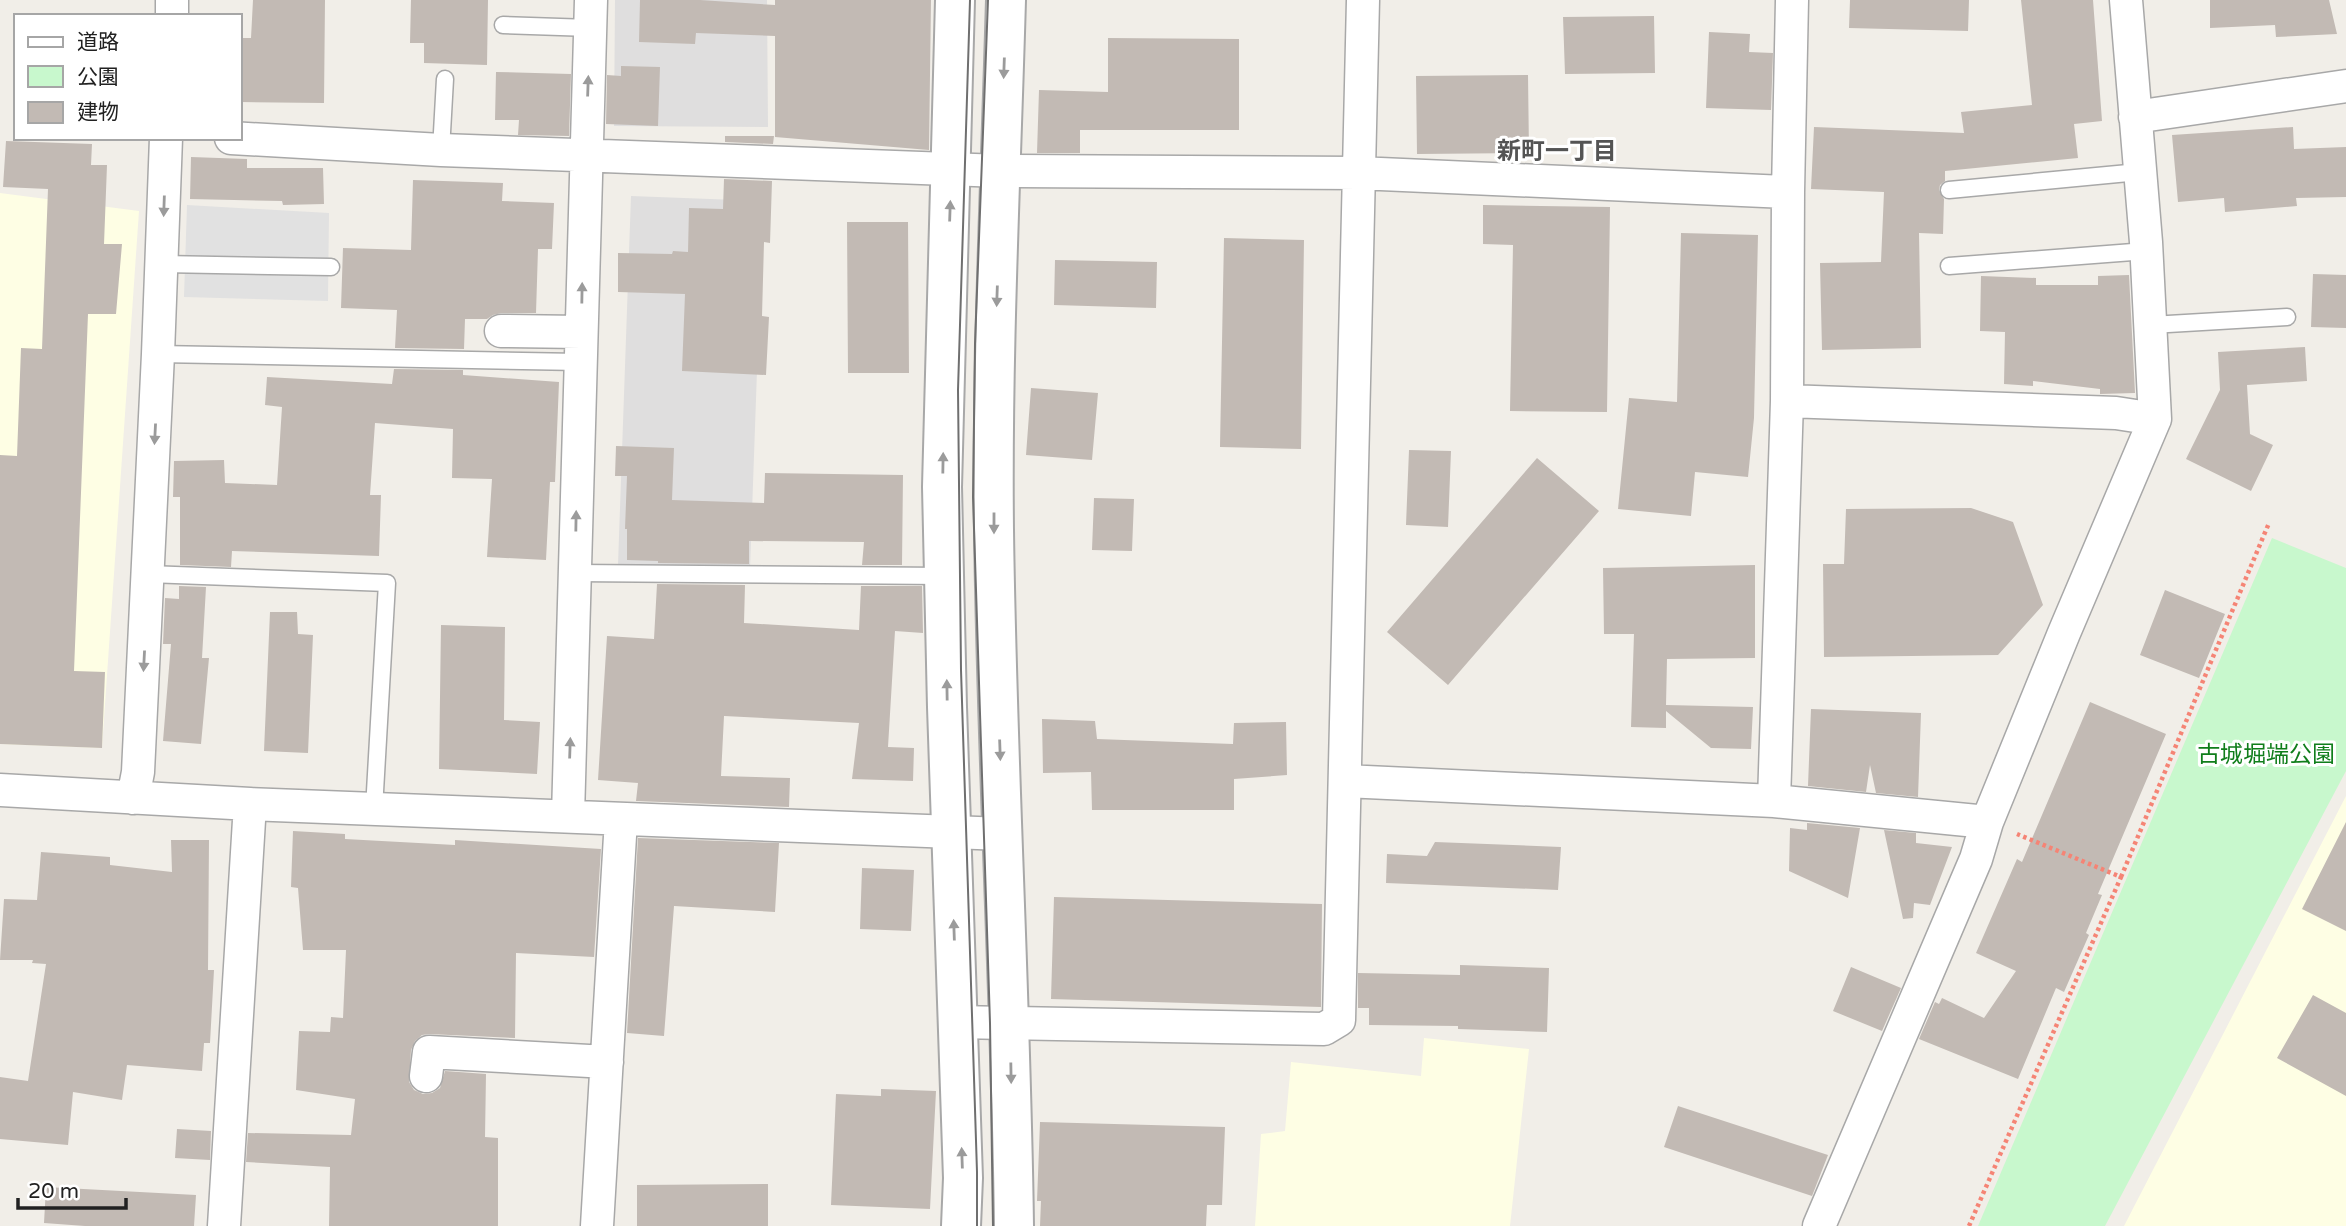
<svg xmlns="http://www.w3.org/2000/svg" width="2346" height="1226" viewBox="0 0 2346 1226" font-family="'Varela Round','Noto Sans JP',sans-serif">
  <rect width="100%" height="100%" fill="#f1eee8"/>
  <!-- residential -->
  <path fill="#dfdede" d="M 615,0 L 767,0 L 768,127 L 614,126 Z
    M 631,196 L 763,201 L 750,569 L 618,565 Z"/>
  <!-- education -->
  <path fill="#fefee4" d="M 0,193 L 139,211 L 102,748 L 0,744 Z
    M 2346,796 L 2346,1226 L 2124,1226 Z
    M 1424,1038 L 1529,1049 L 1510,1226 L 1255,1226 L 1261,1134 L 1285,1131 L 1291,1062 L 1421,1076 Z"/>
  <!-- park -->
  <path fill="#c8f8cd" d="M 2272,538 L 2346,568 L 2346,771 L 2105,1226 L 1978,1226 Z"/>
  <!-- parking -->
  <path fill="#e1e1e1" d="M 187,205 L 329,213 L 328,301 L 184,297 Z"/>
  <!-- building -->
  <path fill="#c2bab4" d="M 253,0 L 325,0 L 324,103 L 240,102 L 240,38 L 251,38 Z
    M 411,0 L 488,0 L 487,65 L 424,63 L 424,43 L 410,43 Z
    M 640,0 L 700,0 L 775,5 L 775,0 L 931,0 L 929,150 L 775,137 L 775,36 L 696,33 L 695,44 L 639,42 Z
    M 1850,0 L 1969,0 L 1968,31 L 1849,28 Z
    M 2021,0 L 2093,0 L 2102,121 L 2074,124 L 2078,158 L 1945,171 L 1945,181 L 1940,185 L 1939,190 L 1944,199 L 1943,234 L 1919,233 L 1921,348 L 1822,350 L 1820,263 L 1881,262 L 1884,192 L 1811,189 L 1814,127 L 1964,133 L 1961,112 L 2032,105 Z
    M 2210,0 L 2329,0 L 2337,34 L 2276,37 L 2275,25 L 2210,28 Z
    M 1654,16 L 1655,73 L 1565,74 L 1563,17 Z
    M 1709,32 L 1750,34 L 1749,52 L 1773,53 L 1771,110 L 1706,108 Z
    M 1108,38 L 1239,39 L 1239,130 L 1080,130 L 1080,153 L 1037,153 L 1039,90 L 1108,92 Z
    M 621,66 L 660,67 L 658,126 L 606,124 L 607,75 L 621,76 Z
    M 496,72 L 571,74 L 569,136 L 518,135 L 519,120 L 495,120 Z
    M 1528,75 L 1529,153 L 1417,154 L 1416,76 Z
    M 2293,127 L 2294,149 L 2346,147 L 2346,197 L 2296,198 L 2297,206 L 2225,212 L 2224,198 L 2178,202 L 2172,135 Z
    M 725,136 L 774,136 L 773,144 L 725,142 Z
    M 6,141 L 92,144 L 91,165 L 107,165 L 104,244 L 122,244 L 116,314 L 88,314 L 74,671 L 105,672 L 102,748 L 0,744 L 0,455 L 17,456 L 21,348 L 42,349 L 48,189 L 3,187 Z
    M 191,157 L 247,159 L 247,168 L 323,168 L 324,204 L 283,205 L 282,201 L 190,199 Z
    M 724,179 L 772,181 L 770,243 L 764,242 L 762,316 L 769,317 L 766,375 L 682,371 L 685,294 L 618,292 L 618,253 L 672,254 L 673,251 L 688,252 L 689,208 L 723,209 Z
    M 413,180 L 503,183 L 502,201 L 554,203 L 552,249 L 538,249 L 536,313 L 501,313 L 493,315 L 487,319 L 465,319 L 464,349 L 395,348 L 397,310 L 341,308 L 343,248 L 411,250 Z
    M 1483,205 L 1610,207 L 1607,412 L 1510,411 L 1513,245 L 1483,244 Z
    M 847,222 L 908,222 L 909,373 L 848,373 Z
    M 1681,233 L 1758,235 L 1754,418 L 1748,477 L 1695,472 L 1691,516 L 1618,509 L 1629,398 L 1677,402 Z
    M 1224,238 L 1304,240 L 1301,449 L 1220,447 Z
    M 1055,260 L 1157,262 L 1156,308 L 1054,305 Z
    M 2313,274 L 2346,275 L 2346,328 L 2311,327 Z
    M 2129,275 L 2135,393 L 2100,394 L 2100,389 L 2033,381 L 2033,386 L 2004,384 L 2005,332 L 1980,331 L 1981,276 L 2036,278 L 2036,285 L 2098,285 L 2098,276 Z
    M 2305,347 L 2307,381 L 2247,385 L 2250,434 L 2273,445 L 2251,491 L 2186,459 L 2220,390 L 2218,352 Z
    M 394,369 L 463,370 L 463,375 L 559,382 L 555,482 L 550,482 L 546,560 L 487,557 L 492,479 L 452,478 L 453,429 L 375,423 L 370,495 L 381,495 L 379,556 L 232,551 L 231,567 L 180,565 L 180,497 L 173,497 L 174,461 L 224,460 L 225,483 L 277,485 L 282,407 L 265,405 L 267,377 L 392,384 Z
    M 1031,388 L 1098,393 L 1092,460 L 1026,455 Z
    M 616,446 L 674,448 L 672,500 L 764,503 L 765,473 L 903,475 L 902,565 L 862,565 L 864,542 L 749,541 L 749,564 L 658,563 L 658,561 L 627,560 L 627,529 L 625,529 L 627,476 L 615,476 Z
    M 1409,450 L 1451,451 L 1448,527 L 1406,525 Z
    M 1537,458 L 1599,511 L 1448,685 L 1387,632 Z
    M 1094,498 L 1134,499 L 1132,551 L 1092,550 Z
    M 1971,508 L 2013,522 L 2043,605 L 1998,655 L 1824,657 L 1823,564 L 1844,564 L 1846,509 Z
    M 1755,565 L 1755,658 L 1667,659 L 1666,705 L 1753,707 L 1751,749 L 1711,748 L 1666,711 L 1666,728 L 1631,727 L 1634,634 L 1604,634 L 1603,568 Z
    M 657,584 L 745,585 L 744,623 L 859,630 L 861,586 L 922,586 L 923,633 L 895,631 L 888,747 L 914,748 L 913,781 L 852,779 L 859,723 L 724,716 L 721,776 L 790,778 L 789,807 L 636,801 L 638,783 L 598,780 L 607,636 L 654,639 Z
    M 179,586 L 206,587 L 202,658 L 209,658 L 201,744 L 163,741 L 171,644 L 163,644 L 165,598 L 179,599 Z
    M 2165,590 L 2225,614 L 2199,678 L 2140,655 Z
    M 270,612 L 297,612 L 298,634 L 313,635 L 308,753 L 264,751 Z
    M 441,625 L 505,627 L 504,720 L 540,722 L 537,774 L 439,769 Z
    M 2090,702 L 2166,734 L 2098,894 L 2102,895 L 2086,933 L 2089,935 L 2064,992 L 2056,988 L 2018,1079 L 1919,1039 L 1935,1002 L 1939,1004 L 1942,998 L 1984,1018 L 2016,971 L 1976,953 L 2017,859 L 2022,862 Z
    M 1811,709 L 1921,713 L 1918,797 L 1876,793 L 1870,765 L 1866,792 L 1808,786 Z
    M 1042,719 L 1095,721 L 1097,739 L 1233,744 L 1234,723 L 1286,722 L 1287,775 L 1234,779 L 1234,810 L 1092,810 L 1091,772 L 1043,773 Z
    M 2346,822 L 2346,931 L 2302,909 Z
    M 1807,823 L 1860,828 L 1848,898 L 1789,871 L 1790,828 L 1807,830 Z
    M 1884,830 L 1916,833 L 1916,843 L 1952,847 L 1930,905 L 1914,903 L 1913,918 L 1903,919 Z
    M 293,831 L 345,834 L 345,839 L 455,845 L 455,840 L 601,849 L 594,957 L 516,953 L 515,1038 L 429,1034 L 422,1035 L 415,1041 L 411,1050 L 409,1082 L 414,1090 L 423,1094 L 432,1093 L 440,1088 L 445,1071 L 486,1074 L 485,1137 L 498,1138 L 498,1226 L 329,1226 L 330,1167 L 246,1162 L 248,1133 L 351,1135 L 355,1099 L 296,1090 L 299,1031 L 330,1032 L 331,1017 L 343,1018 L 346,950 L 303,950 L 298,888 L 291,887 Z
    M 638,838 L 779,843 L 775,912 L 674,906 L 664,1036 L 627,1033 Z
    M 171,840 L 209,840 L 208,970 L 214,970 L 210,1043 L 204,1043 L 202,1071 L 127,1065 L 122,1100 L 73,1092 L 68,1145 L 0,1139 L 0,1077 L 28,1081 L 46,964 L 32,963 L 33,960 L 0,960 L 4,899 L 37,900 L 41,852 L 110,857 L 110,865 L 172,872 Z
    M 1435,842 L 1561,847 L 1558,890 L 1386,883 L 1387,854 L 1427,856 Z
    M 862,868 L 914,870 L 911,931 L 860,929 Z
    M 1054,897 L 1322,904 L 1321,1007 L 1051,999 Z
    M 1460,965 L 1549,968 L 1547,1032 L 1458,1029 L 1458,1026 L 1369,1025 L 1369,1008 L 1358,1008 L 1358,973 L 1460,975 Z
    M 1851,967 L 1901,988 L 1882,1031 L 1833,1011 Z
    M 2313,995 L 2346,1013 L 2346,1096 L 2277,1058 Z
    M 881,1089 L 936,1091 L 930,1209 L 831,1205 L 836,1094 L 881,1096 Z
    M 1678,1106 L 1828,1155 L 1812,1196 L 1664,1147 Z
    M 1040,1122 L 1225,1127 L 1222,1205 L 1207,1205 L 1206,1226 L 1040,1226 L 1041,1201 L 1037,1201 Z
    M 177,1129 L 211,1131 L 210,1160 L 175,1158 Z
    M 768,1184 L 768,1226 L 637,1226 L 637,1185 Z
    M 46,1187 L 196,1195 L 194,1226 L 85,1226 L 44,1223 Z"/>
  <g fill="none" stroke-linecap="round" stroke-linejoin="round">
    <defs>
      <path id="service" d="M 503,25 L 590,28
        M 441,150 L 445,79
        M 1949,190 L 2139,172
        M 162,264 L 331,267
        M 1949,266 L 2146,251
        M 2151,325 L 2287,317
        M 158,354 L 580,362
        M 575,573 L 944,576
        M 148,574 L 387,583 L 374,809"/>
      <path id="minor" d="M 172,16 L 172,0
        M 2135,117 L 2346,86
        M 231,138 L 441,150 L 1001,171 L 1358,173 L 1788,192
        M 501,331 L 581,332
        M 1787,401 L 2116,413 L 2155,419
        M 1345,781 L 1774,801 L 1987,822
        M 0,790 L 250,804 L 1003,834
        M 133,798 L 138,772 L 158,354 L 166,138
        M 1774,801 L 1787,401 L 1788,192 L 1792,0
        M 568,816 L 591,0
        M 957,1022 L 1324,1029 L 1339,1020 L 1363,0
        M 426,1076 L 429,1052 L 607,1062
        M 224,1226 L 250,804
        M 597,1226 L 621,819
        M 1819,1226 L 1976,859 L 1987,822 L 2064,633 L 2155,419 L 2146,242 L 2126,0"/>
      <path id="tertiary" d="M 955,0 L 942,487 L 947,707 L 963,1178 L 961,1226
        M 1006,0 C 1001,176 992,353 994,530 C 997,762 1011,994 1014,1226"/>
    </defs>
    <!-- service casing -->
    <use href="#service" stroke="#a8a8a8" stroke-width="19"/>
    <!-- minor casing -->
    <use href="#minor" stroke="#a8a8a8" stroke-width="35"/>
    <!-- tertiary casing -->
    <use href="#tertiary" stroke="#a8a8a8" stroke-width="42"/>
    <!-- path -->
    <path stroke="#f58475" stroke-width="4.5" stroke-dasharray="3.5 3.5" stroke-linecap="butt" d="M 2121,877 L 2269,523
      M 1969,1226 L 2121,877 L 2017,834"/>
    <!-- service -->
    <use href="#service" stroke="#fff" stroke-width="16"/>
    <!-- minor -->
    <use href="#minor" stroke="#fff" stroke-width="32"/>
    <!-- tertiary -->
    <use href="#tertiary" stroke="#fff" stroke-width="38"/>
    <!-- tram -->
    <path stroke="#6f6f6f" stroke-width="2" d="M 970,0 L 958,390 L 961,670 L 977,1172 L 977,1226
      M 988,0 L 975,344 L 973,497 L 990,1023 L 993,1226"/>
  </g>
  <!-- one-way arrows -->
  <defs><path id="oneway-solid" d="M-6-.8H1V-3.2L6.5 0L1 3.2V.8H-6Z" transform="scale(1.75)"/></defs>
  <g fill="#9b9b9b">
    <use href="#oneway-solid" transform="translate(1004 68) rotate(92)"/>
    <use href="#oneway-solid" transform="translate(588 86) rotate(-88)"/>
    <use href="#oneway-solid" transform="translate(164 206) rotate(92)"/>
    <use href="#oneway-solid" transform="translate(950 211) rotate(-88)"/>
    <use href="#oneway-solid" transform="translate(582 293) rotate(-89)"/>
    <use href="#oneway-solid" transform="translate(997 296) rotate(92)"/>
    <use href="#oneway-solid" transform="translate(155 434) rotate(93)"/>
    <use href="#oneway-solid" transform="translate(943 463) rotate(-89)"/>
    <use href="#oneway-solid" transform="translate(576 521) rotate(-89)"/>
    <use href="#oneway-solid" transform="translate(994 523) rotate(90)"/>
    <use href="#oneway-solid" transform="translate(144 661) rotate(93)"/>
    <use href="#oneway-solid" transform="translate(947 690) rotate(-91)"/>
    <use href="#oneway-solid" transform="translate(570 748) rotate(-88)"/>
    <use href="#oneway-solid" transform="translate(1000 750) rotate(88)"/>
    <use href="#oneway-solid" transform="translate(954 930) rotate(-92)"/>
    <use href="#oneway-solid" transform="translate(1011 1073) rotate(89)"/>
    <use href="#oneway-solid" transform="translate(962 1158) rotate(-92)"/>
  </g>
  <g text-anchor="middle" stroke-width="6" stroke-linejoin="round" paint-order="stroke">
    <!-- park labels -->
    <g font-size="23" fill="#107e1b" stroke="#fff">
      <text x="2266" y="762">古城堀端公園</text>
    </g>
    <!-- neighbourhood labels -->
    <g font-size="24" font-weight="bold" fill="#545454" stroke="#fff">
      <text x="1557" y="159">新町一丁目</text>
    </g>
  </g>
  <!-- legend -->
  <rect x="14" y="14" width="228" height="126" fill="#ffffff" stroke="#a6a6a6" stroke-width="2"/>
  <rect x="28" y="37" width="35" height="10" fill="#ffffff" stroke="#a6a6a6" stroke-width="2"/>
  <text x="77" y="49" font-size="21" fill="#212121">道路</text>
  <rect x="28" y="66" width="35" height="21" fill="#c8f8cd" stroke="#a6a6a6" stroke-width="2"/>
  <text x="77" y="84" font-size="21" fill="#212121">公園</text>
  <rect x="28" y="102" width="35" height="21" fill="#c2bab4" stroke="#a6a6a6" stroke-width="2"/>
  <text x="77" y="119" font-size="21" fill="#212121">建物</text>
  <!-- scale -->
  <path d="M18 1198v10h108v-10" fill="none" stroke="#212121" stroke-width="3.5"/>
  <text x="28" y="1198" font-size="21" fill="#212121" stroke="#ffffff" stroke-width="5" paint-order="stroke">20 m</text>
</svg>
